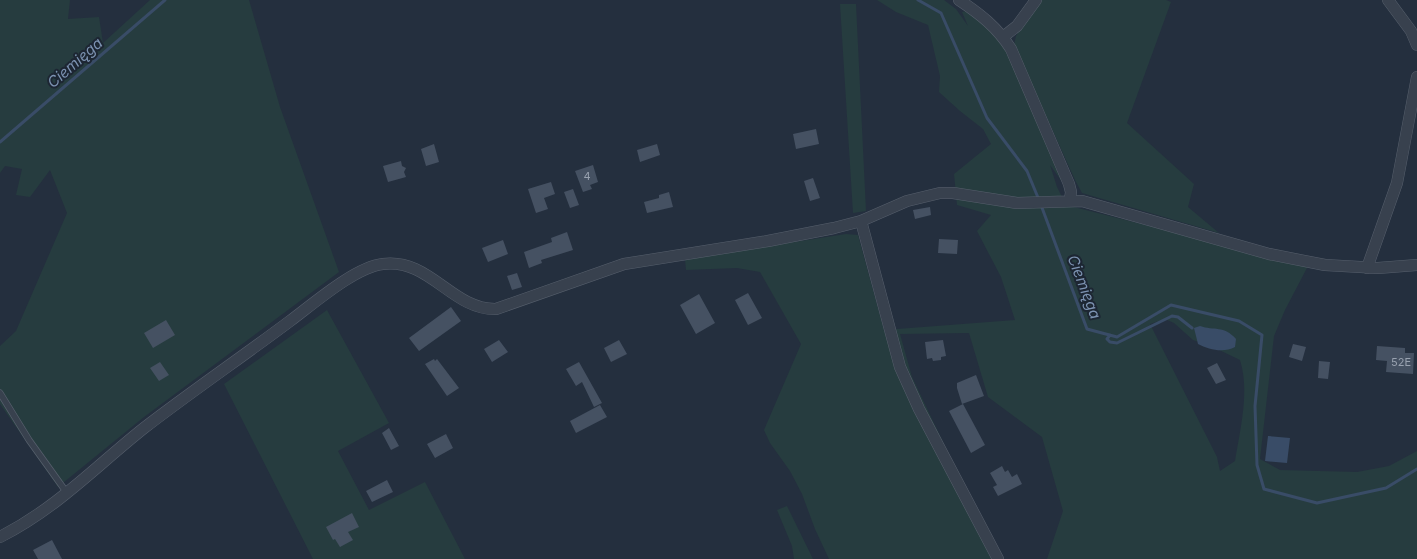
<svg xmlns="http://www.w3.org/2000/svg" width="1417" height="559" viewBox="0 0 1417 559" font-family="Inter,sans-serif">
  <rect width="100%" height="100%" fill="#242f3e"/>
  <!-- green -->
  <path fill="#263c3f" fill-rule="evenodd" d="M 0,0 L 70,0 L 68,19 L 99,17 L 103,43 L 150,0 L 249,0 L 280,107 L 339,272 L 144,417 L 58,487 L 0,404 L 0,346 L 16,331 L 67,213 L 50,170 L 30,197 L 16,195 L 22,169 L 5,166 L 0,173 Z
    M 877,0 L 944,0 L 956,9 L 968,26 L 962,12 L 966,11 L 991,30 L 1003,43 L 1066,187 L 1050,165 L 1057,187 L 1066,205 L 1308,266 L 1285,310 L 1274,336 L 1260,459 L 1280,470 L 1357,472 L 1389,466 L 1417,451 L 1417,559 L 1047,559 L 1063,511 L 1042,437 L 988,397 L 969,333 L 900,334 L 912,377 L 952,461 L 994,559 L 829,559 L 815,529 L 802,494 L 790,471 L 770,443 L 764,430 L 801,344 L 760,272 L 737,268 L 686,270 L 685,259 L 846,234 L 858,235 L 884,330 L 1015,320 L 1001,277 L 977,231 L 991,215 L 957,205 L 954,174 L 991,144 L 983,129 L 960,111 L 939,92 L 940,76 L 928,25 L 896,12 ZM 1165,319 L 1174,323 L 1193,340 L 1211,346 L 1240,360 C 1250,392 1240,429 1235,461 L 1220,471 L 1217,457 L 1150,324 Z
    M 1041,0 L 1166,0 L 1171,2 L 1127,123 L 1194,184 L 1188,207 L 1219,233 L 1082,193 L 1075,180 L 1014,45 L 1016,36 Z
    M 840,4 L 856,4 L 866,211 L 853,213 Z
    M 327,310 L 389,423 L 338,451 L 369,510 L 425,482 L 465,559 L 313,559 L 224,384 Z
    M 787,506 L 813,559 L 794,559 L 792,546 L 777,510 Z"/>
  <!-- water -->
  <path fill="#394c67" d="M 1200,326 C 1214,331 1224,325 1236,339 L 1235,347 C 1224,353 1209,350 1198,344 L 1194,328 Z
    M 1268,436 L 1290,438 L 1287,463 L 1265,461 Z"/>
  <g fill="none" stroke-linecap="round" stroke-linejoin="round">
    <!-- stream -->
    <path stroke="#394c67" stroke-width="3" d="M 918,0 L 941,13 L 987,118 L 1027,171 L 1039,200
      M 0,142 L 165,0
      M 1041,205 L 1087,329 L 1117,337 L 1171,305 L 1239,321 L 1262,335 L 1255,406 L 1257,465 L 1264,489 L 1317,503 L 1386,488 L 1417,469
      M 1110,335 L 1107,339 L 1110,342 L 1117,343 L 1172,316 L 1178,317 L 1192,328"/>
  </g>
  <!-- building -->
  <path fill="#455162" d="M 816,129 L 819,144 L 796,149 L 793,134 Z
    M 434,144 L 439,162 L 426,166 L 421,149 Z
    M 657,144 L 660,155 L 640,162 L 637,150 Z
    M 401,161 L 402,166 L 406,168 L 404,172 L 406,177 L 388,182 L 383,166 Z
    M 593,165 L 598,182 L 590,185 L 592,189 L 583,192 L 575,171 Z
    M 813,178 L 820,198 L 810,201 L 804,181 Z
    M 551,182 L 555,194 L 544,198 L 548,209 L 536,213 L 528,189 Z
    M 573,189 L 579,205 L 570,208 L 564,192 Z
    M 669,192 L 673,207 L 647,213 L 644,202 L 659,198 L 659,195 Z
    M 930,207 L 931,215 L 915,219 L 913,210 Z
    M 567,232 L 573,250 L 541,260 L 542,263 L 529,268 L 524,252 L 552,242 L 551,238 Z
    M 939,239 L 958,240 L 957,254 L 938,253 Z
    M 503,240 L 508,254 L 488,262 L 482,248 Z
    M 517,273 L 522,287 L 512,290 L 507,276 Z
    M 748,293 L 762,318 L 748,325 L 735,300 Z
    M 699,294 L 715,323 L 696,334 L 680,305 Z
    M 451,307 L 461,321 L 419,351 L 409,338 Z
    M 166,320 L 175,335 L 153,348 L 144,333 Z
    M 499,340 L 508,352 L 492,362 L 484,349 Z
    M 619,340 L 627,354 L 611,362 L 604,348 Z
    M 943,340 L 946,356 L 941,357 L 941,360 L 933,361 L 932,358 L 927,359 L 925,342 Z
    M 1293,344 L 1306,347 L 1302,361 L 1289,357 Z
    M 1377,346 L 1405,348 L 1405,353 L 1414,353 L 1413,374 L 1386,372 L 1387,361 L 1376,360 Z
    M 434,359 L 435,361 L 437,359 L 459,388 L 447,396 L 425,364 Z
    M 1319,361 L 1330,362 L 1328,379 L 1318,378 Z
    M 160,362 L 169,375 L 159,381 L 150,368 Z
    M 579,362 L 602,403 L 594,407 L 582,382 L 576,386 L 566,369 Z
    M 1217,363 L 1226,380 L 1216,384 L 1207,368 Z
    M 976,375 L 984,396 L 962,404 L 957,388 L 957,383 Z
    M 963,404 L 985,445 L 971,453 L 949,411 Z
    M 600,405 L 607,417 L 576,433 L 570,421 Z
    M 389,428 L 399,446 L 391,450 L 382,433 Z
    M 446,434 L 453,448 L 435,458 L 427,444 Z
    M 1002,466 L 1005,472 L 1008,470 L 1012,477 L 1017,474 L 1022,484 L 998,496 L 993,487 L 997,485 L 990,473 Z
    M 387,480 L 393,492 L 372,502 L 366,491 Z
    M 352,513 L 359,527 L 348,532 L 353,540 L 340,547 L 335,539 L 333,540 L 326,527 Z
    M 52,540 L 62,559 L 38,559 L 33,550 Z"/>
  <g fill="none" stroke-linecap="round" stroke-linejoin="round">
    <defs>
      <path id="service" d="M 0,393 L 29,440 L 67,493"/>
      <path id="minor" d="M 959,0 C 980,14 997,27 1011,49 L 1069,184 L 1071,192 L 1070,200
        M 1388,0 L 1411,31 L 1417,45
        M 1003,37 L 1017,26 L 1036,0
        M 861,221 L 900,367 L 919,409 L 998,559
        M 1367,268 L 1397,183 L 1417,77
        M 0,537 C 57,508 95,467 144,428 C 192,391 242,357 290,321 C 313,304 355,267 383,264 C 430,258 452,310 496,309 L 624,264 L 768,241 L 834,228 L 861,221 L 907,201 L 940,193 L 953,193 L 1017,203 L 1082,201 L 1269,254 L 1325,265 L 1378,268 L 1417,265"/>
    </defs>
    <!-- service casing -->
    <use href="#service" stroke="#565f6c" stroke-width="7"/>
    <!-- minor casing -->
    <use href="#minor" stroke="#565f6c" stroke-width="12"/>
    <!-- service -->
    <use href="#service" stroke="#38414e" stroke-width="5.5"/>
    <!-- minor -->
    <use href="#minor" stroke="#38414e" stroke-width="11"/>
  </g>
  <g text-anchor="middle" stroke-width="4" stroke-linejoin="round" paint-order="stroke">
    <!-- number labels -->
    <g font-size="11" fill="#98a1af">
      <text x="587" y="180">4</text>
      <text x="1401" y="366">52E</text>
    </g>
    <!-- water labels -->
    <g font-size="15" font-style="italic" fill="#7c92b1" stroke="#1d2633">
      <text transform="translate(75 63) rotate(-41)" y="5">Ciemięga</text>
      <text transform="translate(1084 287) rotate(69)" y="5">Ciemięga</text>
    </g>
  </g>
</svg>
